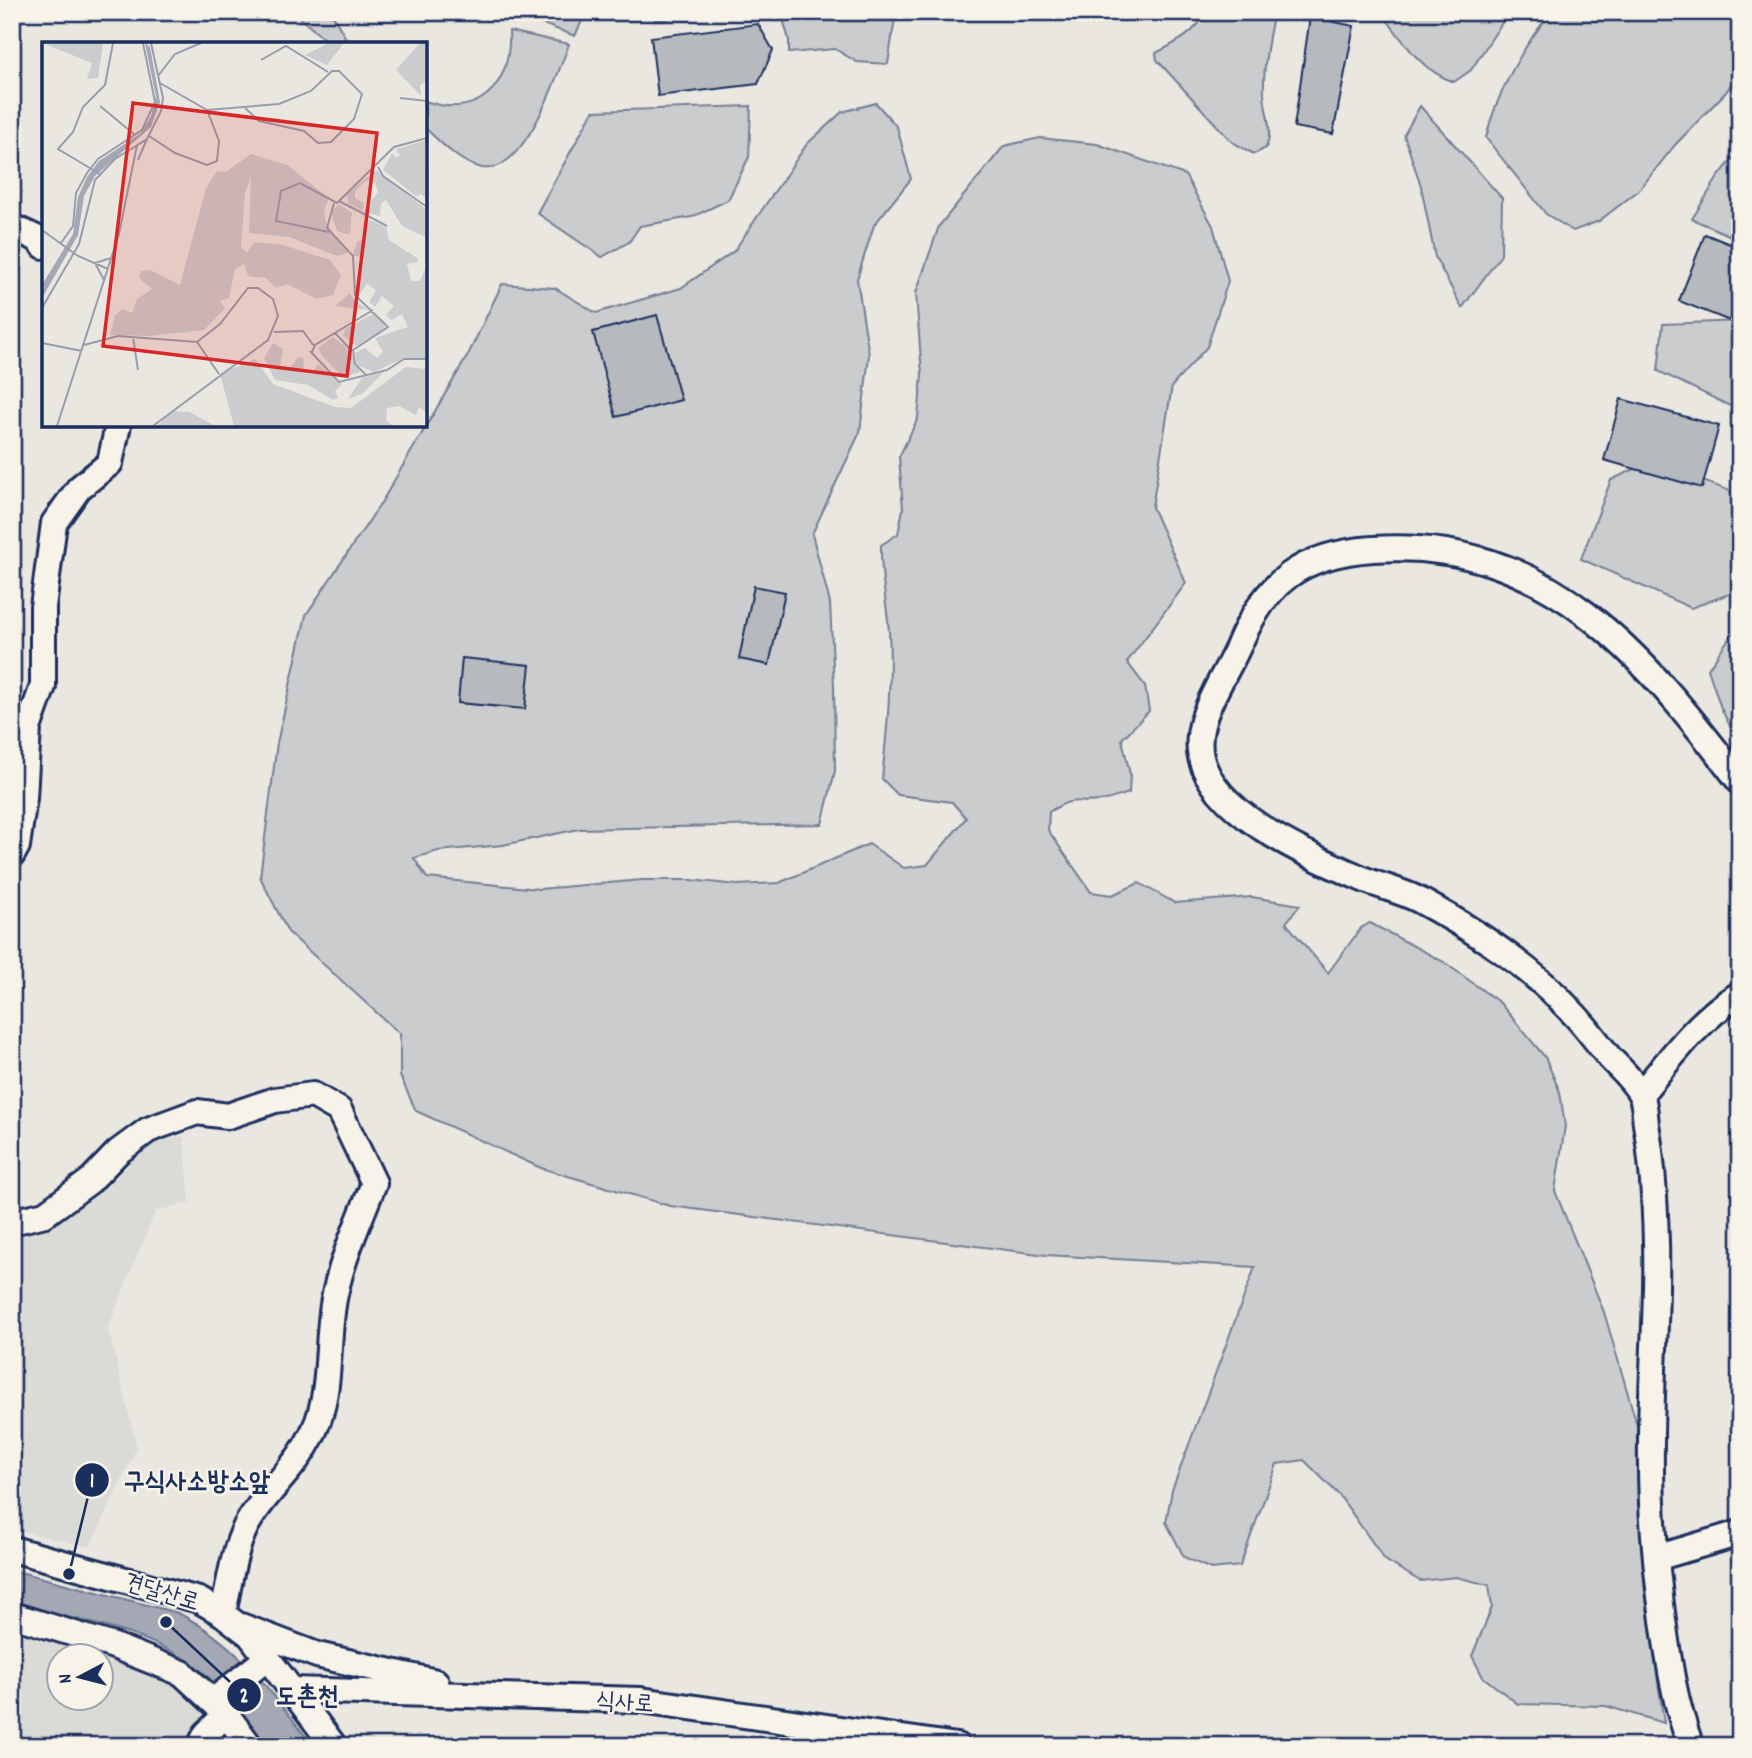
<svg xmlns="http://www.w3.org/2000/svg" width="1752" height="1758" viewBox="0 0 1752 1758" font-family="Dekko,'Poor Story',sans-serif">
  <rect width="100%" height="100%" fill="#eae7e0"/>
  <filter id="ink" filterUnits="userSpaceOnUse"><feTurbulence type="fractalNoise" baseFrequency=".0143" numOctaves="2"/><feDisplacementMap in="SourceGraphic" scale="14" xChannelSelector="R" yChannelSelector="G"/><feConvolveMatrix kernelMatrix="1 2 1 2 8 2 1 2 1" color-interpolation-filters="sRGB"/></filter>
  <g filter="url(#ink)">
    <!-- built -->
    <path fill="#dadad6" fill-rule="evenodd" d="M 184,1136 L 190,1202 L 155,1212 L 108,1328 L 137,1447 L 90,1547 L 12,1529 L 12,1239 L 40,1231 L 99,1195 L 149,1144 Z
      M 12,1628 L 60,1640 L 183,1681 L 237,1746 L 12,1746 ZM 60,1656 L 102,1656 L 102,1698 L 60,1698 Z"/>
    <!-- green -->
    <path fill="#cbcccd" stroke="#737e96" stroke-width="2" d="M 293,12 L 331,12 L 349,44 L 330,44 Z
      M 511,12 L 586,12 L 575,36 Z
      M 649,12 L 702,12 L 657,21 Z
      M 781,12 L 896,12 L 888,64 L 857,62 L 835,49 L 789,53 L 789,40 Z
      M 1206,12 L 1274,12 C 1268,39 1263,67 1264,94 C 1265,114 1274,129 1266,148 L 1254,154 L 1232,142 L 1157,60 L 1156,53 C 1176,43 1196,33 1206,12 Z
      M 1381,12 L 1509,12 L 1471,70 L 1454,82 C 1419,70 1403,40 1381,12 Z
      M 1552,12 L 1740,12 L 1740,72 L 1726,92 L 1675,145 L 1639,190 L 1599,221 L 1573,231 L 1546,214 L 1486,138 C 1495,97 1524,43 1552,12 Z
      M 509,31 L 569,44 C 557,76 525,175 482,168 C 459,163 442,143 425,128 L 425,101 C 480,120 512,84 509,31 Z
      M 876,103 L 897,127 L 911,179 L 874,225 L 857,279 L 869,355 L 860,432 L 812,534 L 830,603 L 834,686 L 835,771 L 822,824 L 579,829 L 503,845 L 438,851 L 414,858 L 427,878 L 539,889 L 642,880 L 691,880 L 737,885 L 779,883 L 869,844 L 904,868 L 927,865 L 966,818 L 952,802 L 898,795 L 882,779 C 887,731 892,681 889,632 C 887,603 880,575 881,545 L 898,534 L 903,509 L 899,457 L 918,418 L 922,375 L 916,293 L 939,226 L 1004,146 L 1040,138 L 1097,144 L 1185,175 L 1213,226 L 1228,281 L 1207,347 L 1172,386 L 1152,507 L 1186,583 L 1127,662 L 1145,686 L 1149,711 L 1122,739 L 1130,774 L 1129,793 C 1119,796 1109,800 1100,801 C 1075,804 1075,795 1049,812 L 1048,830 L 1091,892 L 1112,895 L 1139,883 L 1175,903 L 1252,897 L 1300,905 L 1286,923 L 1328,973 L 1361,928 L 1370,923 L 1444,962 L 1500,1003 L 1545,1057 L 1560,1092 L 1565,1126 L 1555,1191 L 1604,1312 L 1641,1439 L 1644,1585 L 1664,1723 L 1606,1706 L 1518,1704 L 1483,1677 L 1472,1656 L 1492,1607 L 1489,1585 L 1456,1577 L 1420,1581 L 1385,1560 L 1339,1495 L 1304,1460 L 1277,1464 L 1240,1566 L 1211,1569 L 1184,1557 L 1166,1522 L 1172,1490 L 1255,1267 L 1046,1255 L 670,1206 L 541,1168 L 416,1111 L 400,1076 L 400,1034 L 288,932 L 260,877 L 277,743 L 306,615 L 381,503 L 468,355 L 502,284 L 555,288 L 596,313 L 681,288 L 734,251 L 807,144 L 842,112 Z
      M 751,106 L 749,157 L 728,200 L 692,217 L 640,226 L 629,242 L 602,257 L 537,213 L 593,111 Z
      M 1420,106 L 1502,198 L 1501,255 L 1462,308 L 1435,257 L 1421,186 L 1404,135 Z
      M 1740,150 L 1740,240 L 1692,219 L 1718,177 Z
      M 1740,321 L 1740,411 L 1658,371 L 1663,324 Z
      M 1740,453 L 1740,590 L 1691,608 L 1581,559 L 1611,480 L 1650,462 L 1733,492 Z
      M 1740,630 L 1740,746 L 1721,708 L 1708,669 L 1732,634 Z"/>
    <!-- water -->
    <path fill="#a3a8b4" stroke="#6d7892" stroke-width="2" d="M 12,1570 L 178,1613 C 238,1643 273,1694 313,1746 L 263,1746 C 245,1722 228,1695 206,1675 C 158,1631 72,1620 12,1603 Z"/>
    <!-- building -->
    <path fill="#b6babf" stroke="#1b2f5e" stroke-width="2" d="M 1310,17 L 1354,26 L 1333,134 L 1294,127 Z
      M 758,24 L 773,50 L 758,84 L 658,96 L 651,37 Z
      M 1705,234 L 1740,248 L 1740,325 L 1679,301 Z
      M 657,315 L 681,400 L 616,417 L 593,332 Z
      M 1621,399 L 1719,426 L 1702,488 L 1604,460 Z
      M 754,586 L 785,592 L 769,665 L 739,659 Z
      M 462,658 L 530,665 L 525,709 L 458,703 Z"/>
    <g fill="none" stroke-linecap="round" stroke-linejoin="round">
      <defs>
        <path id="minor" d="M 12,227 L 36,238 L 44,246
          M 12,855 L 17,846 L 24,798 L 28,728 L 43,686 L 43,607 L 54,523 L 79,488 L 110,463 L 118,425
          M 1641,1094 C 1670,1059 1699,1018 1740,994
          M 12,1222 L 45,1214 L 90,1181 L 118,1152 L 148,1130 L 197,1112 L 228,1116 L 275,1100 L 313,1095 L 339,1110 L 374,1183 C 360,1219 343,1256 335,1294 C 326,1335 332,1381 318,1421 C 301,1467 268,1486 246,1526 C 233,1552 229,1585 223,1614
          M 12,1549 L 199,1600 L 223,1614 L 250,1635 L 334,1746
          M 1656,1558 L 1740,1533
          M 12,1615 L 114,1646 L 182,1673 L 226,1714 L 250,1746
          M 241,1626 L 317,1655 L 436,1682
          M 291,1690 L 641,1700 L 957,1746
          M 213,1701 L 266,1659
          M 200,1746 L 206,1734 L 226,1714
          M 1691,1746 C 1675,1705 1669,1663 1663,1620 C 1655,1561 1650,1501 1651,1442 C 1651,1375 1658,1309 1656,1243 C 1655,1202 1653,1164 1646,1124 C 1645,1116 1645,1103 1641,1095 C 1635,1082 1619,1068 1609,1057 C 1597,1042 1585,1025 1571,1011 C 1530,966 1473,929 1419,900 C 1402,891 1382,887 1363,879 C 1314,858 1225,820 1204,767 C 1187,726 1222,683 1238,647 C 1265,582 1301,554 1373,549 C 1547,537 1644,656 1740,782"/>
      </defs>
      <!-- minor casing -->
      <use href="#minor" stroke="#1b2f5e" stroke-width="30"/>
      <!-- minor -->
      <use href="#minor" stroke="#f7f3e8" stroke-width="24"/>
    </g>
  </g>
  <g text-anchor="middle" stroke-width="5" stroke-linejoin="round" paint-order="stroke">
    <!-- street labels -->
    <g font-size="24" fill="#1b2f5e" stroke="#f7f3e8">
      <text transform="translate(162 1591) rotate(17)" y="8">견달산로</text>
      <text transform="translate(625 1701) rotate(4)" y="8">식사로</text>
    </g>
  </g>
  <!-- overview -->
  <g transform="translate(42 42)">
    <rect width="385" height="385" fill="#eae7e0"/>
    <path d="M 0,1 L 61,1 L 56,36 L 45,37 L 50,21 ZM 287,1 L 302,1 L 285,23 L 263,13 ZM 378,1 L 385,1 L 385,39 L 378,43 L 379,54 L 354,28 ZM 385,98 L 383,105 L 385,157 L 379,152 L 374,154 L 341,128 L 350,111 L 354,116 L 358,113 L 354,107 ZM 209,112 L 245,123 L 287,156 L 282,168 L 284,181 L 306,211 L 295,214 L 247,195 L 207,191 L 209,134 L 203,151 L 199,205 L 205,211 L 212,200 L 241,203 L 288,218 L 299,233 L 291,253 L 275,257 L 245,242 L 234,246 L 224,236 L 206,234 L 202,222 L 193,227 L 187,256 L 178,259 L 183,267 L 162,288 L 107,294 L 68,293 L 73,273 L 80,267 L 90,271 L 95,257 L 110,247 L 97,236 L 99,229 L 108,228 L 138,243 L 164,146 L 174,130 L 185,129 ZM 334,128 L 385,168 L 385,196 L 360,184 L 344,158 L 339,162 L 338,174 L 321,170 L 336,150 L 332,138 L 323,139 L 313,150 L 313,156 L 322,161 L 320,169 L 306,161 L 305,152 ZM 297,162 L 310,171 L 308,193 L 295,189 L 289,170 ZM 325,177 L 344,185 L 347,198 L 375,216 L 376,220 L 365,222 L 369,239 L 378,239 L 385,223 L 385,317 L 362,316 L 332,330 L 315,323 L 313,311 L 323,306 L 335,316 L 341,310 L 333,296 L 366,285 L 360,272 L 349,278 L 344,273 L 352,264 L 340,254 L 333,265 L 327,260 L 334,248 L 325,242 L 317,253 L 314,249 L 323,217 L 311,213 L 315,200 L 322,197 ZM 308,251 L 312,258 L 326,268 L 293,264 ZM 333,271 L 345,282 L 340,289 L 314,304 L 301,294 L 303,287 ZM 291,295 L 309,309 L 318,330 L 301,335 L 281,315 L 276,306 ZM 231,301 L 241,307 L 238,324 L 248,326 L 256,315 L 262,316 L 261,330 L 270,332 L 276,322 L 300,342 L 293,349 L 296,356 L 291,358 L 266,343 L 233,338 L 222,316 ZM 213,317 L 231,342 L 293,365 L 309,366 L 364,325 L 385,327 L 385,371 L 377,365 L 374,373 L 357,364 L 345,366 L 344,378 L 351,384 L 192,384 L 178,332 ZM 342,330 L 320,352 L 306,357 L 320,336 ZM 129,369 L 147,370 L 174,384 L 116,384 Z" fill="#cbcccd"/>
    <path d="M 103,1 L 108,5 L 118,60 L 109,85 L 53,134 L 42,154 L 36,193 L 0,256 L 0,243 L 31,192 L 36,155 L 45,135 L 57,119 L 99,91 L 109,74 L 114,55 Z" fill="#a3a8b4"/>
    <path fill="none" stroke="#979dac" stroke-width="2" d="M 219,18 L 244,4 L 286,30M 116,34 L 133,12 L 159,1M 118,41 L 165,68 L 237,62 L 269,49 L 290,29 L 297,29 L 320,52 L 312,77 L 289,100 L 276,101 L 262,89 L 217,79 L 203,66M 358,56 L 385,59M 58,64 L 93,93M 107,94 L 133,111 L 165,123 L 175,119 L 177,99 L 165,68M 96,118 L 105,97M 336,125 L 341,134 L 385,165M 58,132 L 16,107 L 31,90 L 41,65 L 63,43 L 71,1M 297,159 L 345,184M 292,161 L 285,186 L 311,214 L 313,253 L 346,285 L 311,308 L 313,322 L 324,333M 0,188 L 36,214 L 66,227M 287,190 L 234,179 L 239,149 L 258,141 L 295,161 L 352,105 L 385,96M 19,201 L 31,184 L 34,151 L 45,131 L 56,117 L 100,88 L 113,60 L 101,1M 62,238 L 53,221 L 69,216M 0,266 L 37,202 L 53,138 L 73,117 L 105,97 L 119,69 L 121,56 L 109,1M 232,290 L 261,289 L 272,304M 293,291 L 310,309M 91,295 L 96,328M 155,300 L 177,332M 0,301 L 40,309M 42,303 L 76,294 L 155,300 L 178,282 L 206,246 L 216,246 L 231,257 L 236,274 L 226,298 L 111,384M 268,309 L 297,340 L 345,328 L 362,317 L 385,317M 270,310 L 273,303 L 331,268M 15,384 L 77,192 L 95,103"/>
    <path fill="#d62828" fill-opacity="0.15" stroke="#d62828" stroke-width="3.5" d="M 91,61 L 335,91 L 305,334 L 61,304 Z"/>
    <rect width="385" height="385" fill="none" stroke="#1b2f5e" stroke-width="3.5"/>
  </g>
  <!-- callouts -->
  <path fill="none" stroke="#1b2f5e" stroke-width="2.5" d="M69 1574L92 1480M166 1622L244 1695"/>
  <g fill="#1b2f5e" stroke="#f7f3e8" stroke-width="2.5">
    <circle cx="69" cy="1574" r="7"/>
    <circle cx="166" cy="1622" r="7"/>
    <circle cx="92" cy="1480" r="18"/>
    <circle cx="244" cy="1695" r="18"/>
  </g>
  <g font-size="21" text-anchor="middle" font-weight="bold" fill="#fff">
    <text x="92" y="1487">1</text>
    <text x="244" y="1702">2</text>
  </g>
  <g font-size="26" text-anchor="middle" font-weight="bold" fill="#1b2f5e" stroke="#f7f3e8" stroke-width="5" stroke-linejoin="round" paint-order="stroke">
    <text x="197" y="1489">구식사소방소앞</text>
    <text x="307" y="1704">도촌천</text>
  </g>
  <!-- margin -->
  <rect width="1752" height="1758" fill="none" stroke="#f7f3e8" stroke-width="42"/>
  <rect x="21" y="21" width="1710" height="1716" fill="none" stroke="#1b2f5e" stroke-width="2.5" filter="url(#ink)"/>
  <!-- north arrow -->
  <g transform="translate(80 1677) rotate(263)"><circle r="33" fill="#f7f3e8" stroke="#9fa5b1" stroke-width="2"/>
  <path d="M0-5L12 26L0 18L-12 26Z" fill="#1b2f5e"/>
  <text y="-10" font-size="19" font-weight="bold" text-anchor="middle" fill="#1b2f5e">N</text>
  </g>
</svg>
